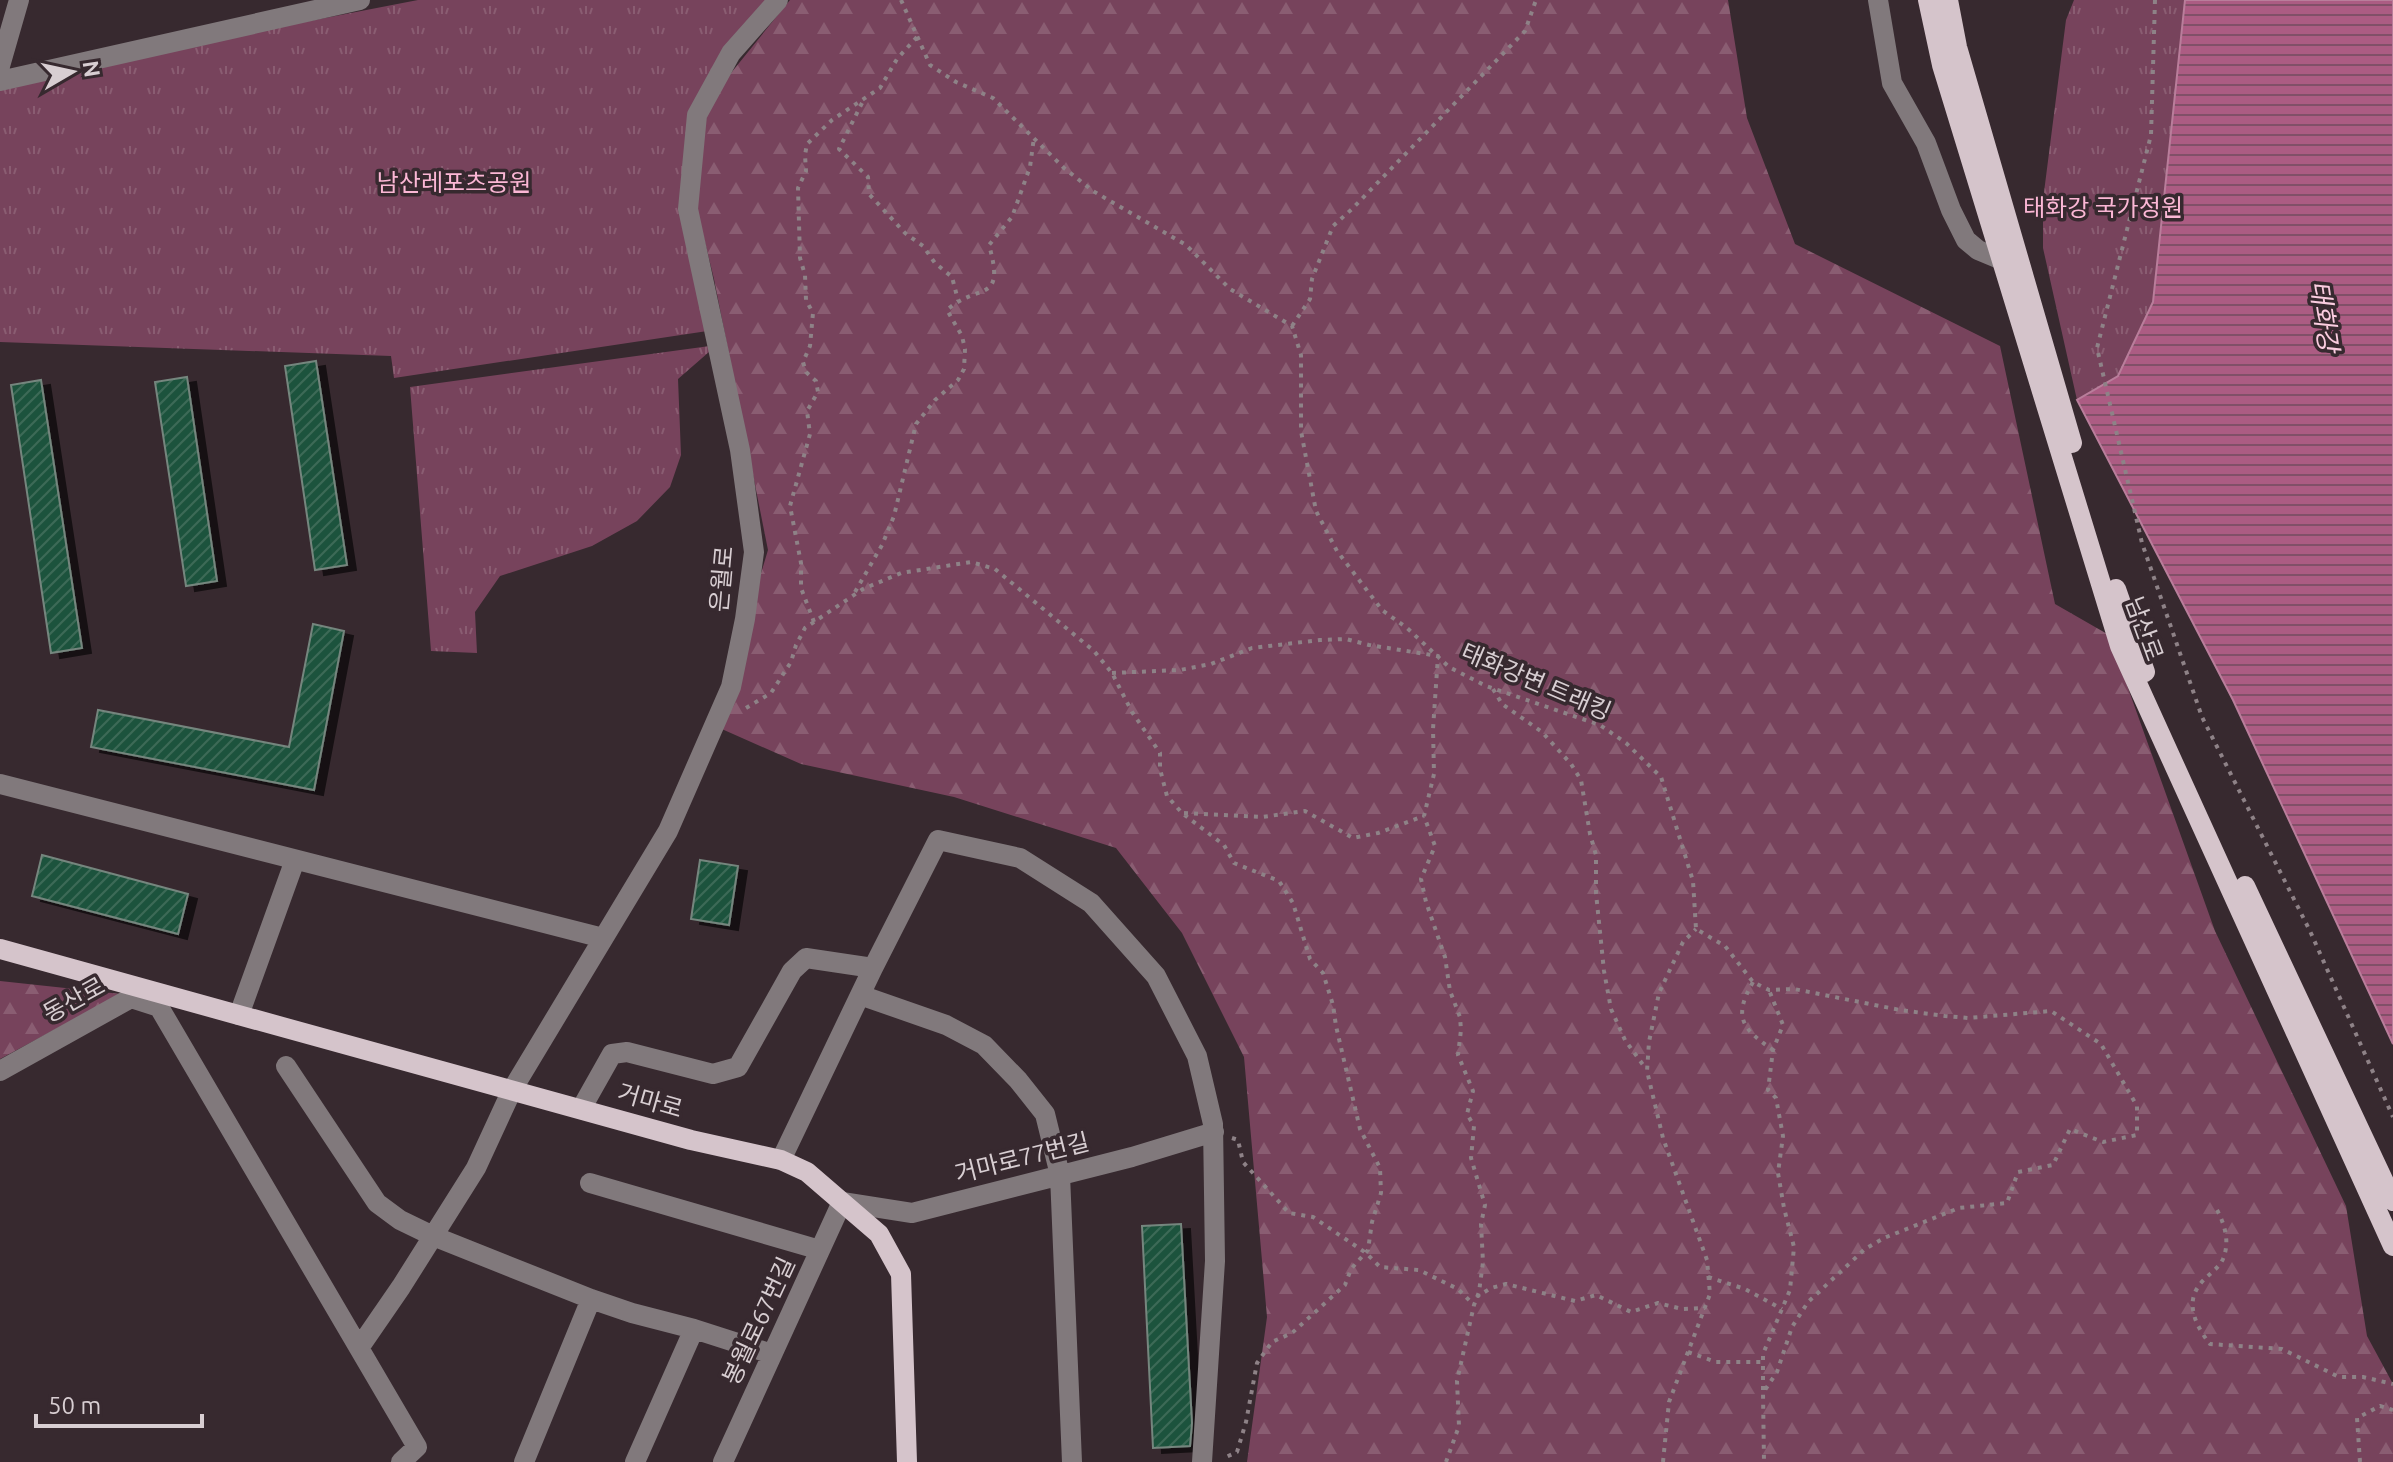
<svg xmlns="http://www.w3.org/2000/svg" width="2393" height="1462" viewBox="0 0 2393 1462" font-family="Ubuntu,'Noto Sans KR',sans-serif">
  <defs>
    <pattern id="forest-firs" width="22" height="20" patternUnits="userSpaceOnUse" patternTransform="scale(2)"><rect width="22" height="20" fill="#77435c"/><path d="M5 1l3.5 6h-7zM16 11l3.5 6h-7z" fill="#8a5d72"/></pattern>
    <pattern id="park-tufts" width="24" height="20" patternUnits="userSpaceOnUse" patternTransform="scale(2)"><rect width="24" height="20" fill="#77435c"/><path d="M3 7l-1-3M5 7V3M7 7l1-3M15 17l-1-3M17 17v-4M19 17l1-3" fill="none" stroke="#8a5d72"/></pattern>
    <pattern id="water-rules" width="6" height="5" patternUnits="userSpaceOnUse" patternTransform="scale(2)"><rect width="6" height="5" fill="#ac5c83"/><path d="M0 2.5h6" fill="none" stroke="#815068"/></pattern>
    <pattern id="building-hatch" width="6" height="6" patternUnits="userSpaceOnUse" patternTransform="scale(2)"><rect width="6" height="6" fill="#1d523c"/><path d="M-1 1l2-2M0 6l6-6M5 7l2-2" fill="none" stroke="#3d6a57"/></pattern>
    <filter id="shadow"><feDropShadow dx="9" dy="5" stdDeviation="0" flood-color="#0009"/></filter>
  </defs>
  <rect width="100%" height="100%" fill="#37292f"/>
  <!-- forest -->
  <path fill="url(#forest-firs)" d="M 790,0 L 1728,0 L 1747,118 L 1795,244 L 2000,346 L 2055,604 L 2109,635 L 2215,931 L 2346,1206 L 2367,1336 L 2393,1384 L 2393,1462 L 1247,1462 L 1267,1317 L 1244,1057 L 1182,933 L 1116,848 L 954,797 L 801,764 L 715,726 L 768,550 L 714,279 L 698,214 L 697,115 Z
    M 0,981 L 121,994 L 0,1059 Z"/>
  <!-- park -->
  <path fill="url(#park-tufts)" d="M 418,0 L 775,0 L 697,115 L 688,209 L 714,330 L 394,378 L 391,356 L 0,342 L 0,81 Z
    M 2074,0 L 2185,0 L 2153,302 L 2118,377 L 2077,400 L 2043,248 L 2043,200 L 2066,20 Z
    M 717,345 L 678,379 L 681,455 L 670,487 L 637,521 L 592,546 L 500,576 L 475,612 L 477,653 L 431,651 L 410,387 Z"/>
  <!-- water -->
  <path fill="url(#water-rules)" stroke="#b97e9b" stroke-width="2" d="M 2185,0 L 2393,0 L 2393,1044 L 2233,700 L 2077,400 L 2118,376 L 2153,302 Z"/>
  <!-- building -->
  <path fill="url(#building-hatch)" stroke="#75867e" stroke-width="2" filter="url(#shadow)" d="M 316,361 L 347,565 L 315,570 L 285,366 Z
    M 187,377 L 217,581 L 186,586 L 155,382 Z
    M 41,380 L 82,648 L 51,653 L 11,385 Z
    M 313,624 L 344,631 L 314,790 L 91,747 L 98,710 L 289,747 Z
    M 42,855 L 188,894 L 178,934 L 32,896 Z
    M 700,860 L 738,866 L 729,925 L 691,919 Z
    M 1181,1224 L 1192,1423 L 1190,1446 L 1153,1448 L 1142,1226 Z"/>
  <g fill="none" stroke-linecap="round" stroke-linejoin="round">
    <!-- path -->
    <path stroke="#8e8287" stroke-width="4" stroke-dasharray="4 6" stroke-linecap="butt" d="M 901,0 L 930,65 L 956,82 L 993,98 L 1064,168 L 1093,191 L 1186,245 L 1230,289 L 1292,326 L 1301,355 L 1301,431 L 1316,511 L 1337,551 L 1382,610 L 1407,628 L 1449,667 L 1486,686 L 1600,725 L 1626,743 L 1661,777 L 1693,881 L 1696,929 L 1725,946 L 1753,982 L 1769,990 L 1794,989 L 1900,1010 L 1945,1016 L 1968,1018 L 2051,1011 L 2101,1044 L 2137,1106 L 2137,1135 L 2103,1142 L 2070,1129 L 2053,1165 L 2018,1172 L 2007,1203 L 1959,1208 L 1884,1238 L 1865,1249 L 1808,1302 L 1792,1327 L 1777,1372 L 1763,1393 L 1764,1462
      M 2155,0 L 2151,135 L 2097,348 L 2142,543 L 2202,717 L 2310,931 L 2393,1117
      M 862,103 L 839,149 L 868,177 L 869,194 L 905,233 L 923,246 L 935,263 L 952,277 L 958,300
      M 1292,326 L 1310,299 L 1312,279 L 1333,226 L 1352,209 L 1525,31 L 1536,0
      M 855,592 L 882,545 L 894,516 L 916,424 L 935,400 L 958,380 L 964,369 L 965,349 L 962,336 L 947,310 C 978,282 1006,305 989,245 L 1012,217 L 1030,167 L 1034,137
      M 814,622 L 801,588 L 801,563 L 790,506 L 810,434 L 807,411 L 818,392 L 816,381 L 806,372 L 803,362 L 810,346 L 813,313 L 806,300 L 805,275 L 800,258 L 798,188 L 806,171 L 805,155 L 807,144 L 832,120 L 880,88 L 897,59 L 917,37
      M 1112,673 L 1180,670 L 1211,664 L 1252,648 L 1320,640 L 1346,639 L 1369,645 L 1438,656 L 1433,729 L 1434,774 L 1424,816 L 1435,846 L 1421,879 L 1426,902 L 1445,957 L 1450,991 L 1460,1017 L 1461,1030 L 1458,1055 L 1473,1091 L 1467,1114 L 1474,1126 L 1471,1158 L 1485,1205 L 1481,1224 L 1483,1262 L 1479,1292 L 1474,1305 L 1457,1381 L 1459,1426 L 1446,1462
      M 1493,689 L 1502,704 L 1542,732 L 1571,764 L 1581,780 L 1590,834 L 1596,855 L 1596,893 L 1604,971 L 1611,1009 L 1625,1040 L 1646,1069
      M 746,708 L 771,693 L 791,662 L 796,645 L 805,628 L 863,589 L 901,573 L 971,562 L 995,569 L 1094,651 L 1112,673 L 1132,712 L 1160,753 L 1160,769 L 1167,796 L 1182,813 L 1224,845 L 1234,863 L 1279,881 L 1293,903 L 1310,959 L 1323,973 L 1333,1005 L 1336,1026 L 1360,1129 L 1380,1168 L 1381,1193 L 1372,1222 L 1368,1250 L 1351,1269 L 1345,1285 L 1292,1333 L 1272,1342 L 1257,1363 L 1246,1422 L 1237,1452 L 1224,1458
      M 1184,813 L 1262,817 L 1305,811 L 1353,838 L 1378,833 L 1424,816
      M 1753,982 C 1732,1018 1743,1029 1773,1050
      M 1232,1138 L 1238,1140 L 1243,1162 L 1289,1213 L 1313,1217 L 1366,1253 L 1380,1267 L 1419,1270 L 1458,1289 L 1474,1305
      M 2217,1210 C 2225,1225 2230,1242 2223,1259 C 2218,1270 2204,1277 2198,1287 C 2185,1306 2198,1329 2210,1344 L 2282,1349 L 2339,1377 L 2363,1377 L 2393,1384
      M 1708,1277 L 1745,1289 L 1782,1309
      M 1479,1294 L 1478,1296 L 1491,1288 L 1506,1284 L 1575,1301 L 1596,1295 L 1631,1312 L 1658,1303 L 1682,1309 L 1705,1308
      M 1688,1352 L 1716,1362 L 1763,1362
      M 1763,1390 L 1763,1354 L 1790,1290 L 1794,1247 L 1784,1208 L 1778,1173 L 1783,1136 L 1776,1098 L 1768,1090 L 1773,1050 L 1783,1025 L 1769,990
      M 1663,1462 L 1669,1402 L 1710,1294 L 1707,1260 L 1663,1138 L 1647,1071 L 1649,1042 L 1659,993 L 1683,942 L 1696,929
      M 2360,1462 L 2357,1418 L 2380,1406 L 2393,1410"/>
    <!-- minor -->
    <path stroke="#81797c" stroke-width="20" d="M 1878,0 L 1892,83 L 1926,143 L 1951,210 L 1966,240 L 1978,250 L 2002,260
      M 0,66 L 19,0
      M 0,81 L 360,0
      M 0,784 L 603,938
      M 860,995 L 946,1025 L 984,1045 L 1018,1080 L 1045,1114 L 1060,1175 L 1072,1462
      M 239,1015 L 295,860
      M 286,1066 L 377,1203 L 400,1220 L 433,1236 L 591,1299 L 632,1313 L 694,1329 L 772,1354
      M 0,1071 L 131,998 L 159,1007 L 417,1447 L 401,1462
      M 581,1109 L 612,1054 L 627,1052 L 713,1074 L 738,1067 L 792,971 L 806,958 L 873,968
      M 781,1160 L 873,968 L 938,840 L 1020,858 L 1091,903 L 1156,976 L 1197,1056 L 1213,1124 L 1215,1261 L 1202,1462
      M 590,1183 L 820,1250
      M 359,1348 L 401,1287 L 476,1168 L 512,1090 L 668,831 L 731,687 L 745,619 L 754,552 L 740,450 L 688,209 L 697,115 L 731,53 L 778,0
      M 524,1462 L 591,1299
      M 635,1462 L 694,1329
      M 723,1462 L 842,1202 L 912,1213 L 1132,1157 L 1214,1132"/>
    <!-- major -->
    <path stroke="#d5c4cb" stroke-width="20" d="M 1928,0 L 1942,65 L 2120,646 L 2393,1246
      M 1948,0 L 1957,47 L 2072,443
      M 2116,589 L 2145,672
      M 2245,886 L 2393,1201
      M 0,949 L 691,1140 L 781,1160 L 807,1172 L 879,1234 L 901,1274 L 907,1462"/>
  </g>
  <g text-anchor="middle" stroke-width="7" stroke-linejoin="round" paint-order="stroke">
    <!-- park labels -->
    <g font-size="24" fill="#fbb7d5" stroke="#37292f">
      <text x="454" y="191">남산레포츠공원</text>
      <text x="2103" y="216">태화강 국가정원</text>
    </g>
    <!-- street labels -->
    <g font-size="24" fill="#d8ced2" stroke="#37292f">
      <text transform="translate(722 579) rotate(-85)" y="8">은월로</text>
      <text transform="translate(2144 629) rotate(70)" y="8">남산로</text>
      <text transform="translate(1536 682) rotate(23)" y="8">태화강변 트래킹</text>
      <text transform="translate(74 1000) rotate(-29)" y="8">동산로</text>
      <text transform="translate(650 1101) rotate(16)" y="8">거마로</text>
      <text transform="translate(1022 1158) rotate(-14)" y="8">거마로77번길</text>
      <text transform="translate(759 1321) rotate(-65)" y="8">봉월로67번길</text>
    </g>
    <!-- water labels -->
    <g font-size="26" font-style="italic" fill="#fbcde0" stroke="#37292f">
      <text transform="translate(2324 316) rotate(82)" y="9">태화강</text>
    </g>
  </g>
  <!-- north arrow -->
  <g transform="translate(72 72) rotate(81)" stroke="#37292f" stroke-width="6" paint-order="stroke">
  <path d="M0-6L14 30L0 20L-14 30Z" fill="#d8ced2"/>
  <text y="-12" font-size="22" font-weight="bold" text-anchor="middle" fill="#d8ced2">N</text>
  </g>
  <!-- scale -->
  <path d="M36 1414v12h166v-12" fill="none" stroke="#d8ced2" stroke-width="4"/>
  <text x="48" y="1414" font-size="24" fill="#d8ced2" stroke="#37292f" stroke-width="6" paint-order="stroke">50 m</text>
</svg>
